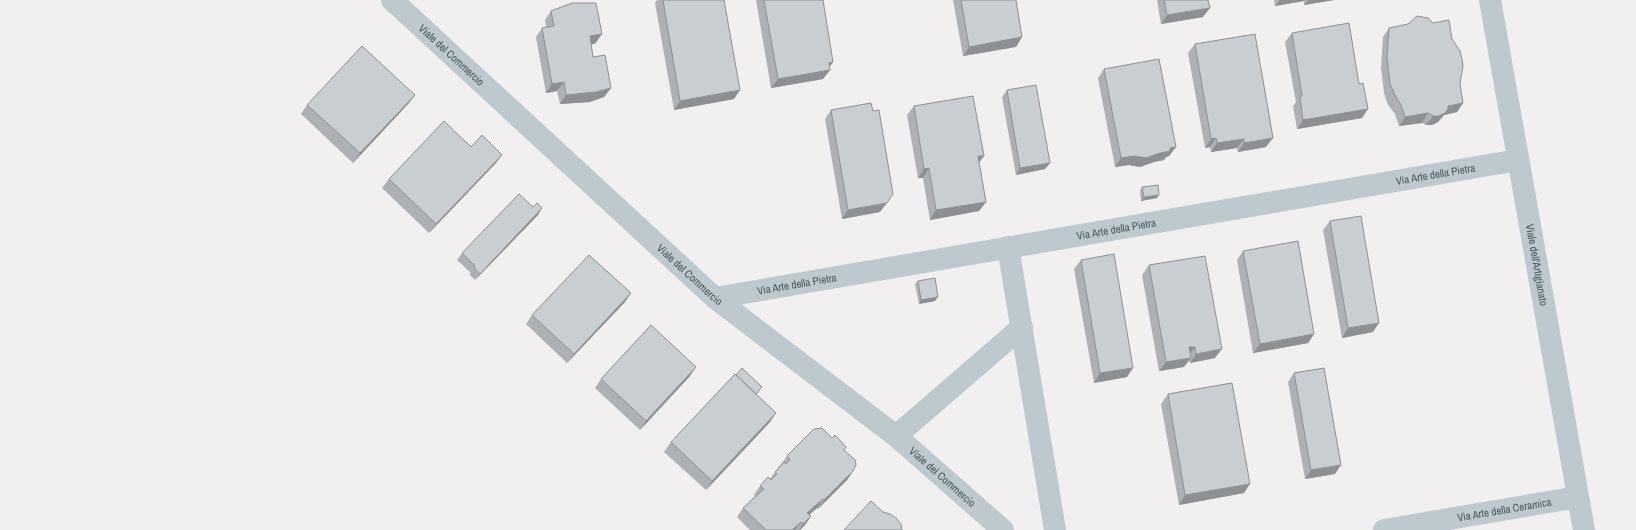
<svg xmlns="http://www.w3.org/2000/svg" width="1636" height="530" viewBox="0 0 1636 530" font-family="'Archivo Narrow',sans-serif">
  <rect width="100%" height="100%" fill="#f2eff0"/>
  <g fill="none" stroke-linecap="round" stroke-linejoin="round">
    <!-- minor -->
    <g stroke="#bdc9cf" stroke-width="22">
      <path id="s1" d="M 392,0 L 715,298 L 896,436 L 1003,530"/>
      <path id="s2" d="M 1490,0 L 1584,530"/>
      <path d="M 1008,247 L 1055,530"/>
      <path id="s3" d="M 715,298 L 1518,160"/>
      <path d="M 896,436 L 1022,327"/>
      <path id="s4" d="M 1384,530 L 1578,497"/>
    </g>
  </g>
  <!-- wall -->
  <path fill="#adb1b5" d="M 657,0 L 724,0 L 734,99 L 674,110 L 655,3 Z
    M 756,0 L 823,0 L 830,70 L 823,79 L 771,88 Z
    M 953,0 L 1016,0 L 1022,37 L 1016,47 L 963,56 Z
    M 1157,0 L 1208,0 L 1203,17 L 1161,24 Z
    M 1274,0 L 1334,0 L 1304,5 L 1304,1 L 1275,6 Z
    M 551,11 L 595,44 L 591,44 L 593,57 L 611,88 L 604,97 L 590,102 L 560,104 L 557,91 L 546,93 L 536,37 L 542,28 L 546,27 L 545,20 Z
    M 1433,23 L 1452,39 L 1463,103 L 1457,112 L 1444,115 L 1438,122 L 1432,125 L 1426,125 L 1422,123 L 1399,126 L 1395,114 L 1388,105 L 1384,93 L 1381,67 L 1383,37 L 1389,28 Z
    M 1292,33 L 1362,118 L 1297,129 L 1293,106 L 1296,102 L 1285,42 Z
    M 1195,44 L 1266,147 L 1238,152 L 1237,148 L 1211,152 L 1210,147 L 1205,148 L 1188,53 Z
    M 1104,69 L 1176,147 L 1169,156 L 1166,157 L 1164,160 L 1154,162 L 1140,167 L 1129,165 L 1115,167 L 1098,78 Z
    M 1007,90 L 1050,163 L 1045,169 L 1016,175 L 1002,97 Z
    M 415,95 L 408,104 L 353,163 L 301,114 L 307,105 Z
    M 914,106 L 984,156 L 979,162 L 986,202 L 979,211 L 930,220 L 923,178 L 918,178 L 907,115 Z
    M 831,110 L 873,111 L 880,212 L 842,219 L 825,119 Z
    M 471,147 L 502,155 L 495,164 L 429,233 L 382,188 L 389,179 Z
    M 1142,187 L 1157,198 L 1141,201 L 1140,191 Z
    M 538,215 L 475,280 L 469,274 L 471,273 L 457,260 L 462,253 Z
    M 1330,221 L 1373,332 L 1342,338 L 1323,230 Z
    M 1243,251 L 1314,334 L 1308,343 L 1253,353 L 1237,260 Z
    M 1081,260 L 1127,377 L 1094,383 L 1074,269 Z
    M 1149,265 L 1215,358 L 1190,363 L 1189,360 L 1184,367 L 1159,371 L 1142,275 Z
    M 918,281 L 935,301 L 919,304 L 915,284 Z
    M 625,302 L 567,363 L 526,324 L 532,315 Z
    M 1294,373 L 1335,474 L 1305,479 L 1288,382 Z
    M 690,376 L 640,430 L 595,388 L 601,379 Z
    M 760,390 L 756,394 L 770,422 L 706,490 L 664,452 L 671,442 Z
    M 1168,394 L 1244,493 L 1179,505 L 1161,404 Z
    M 844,450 L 853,471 L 847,480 L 818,509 L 817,508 L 809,515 L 811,516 L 805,525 L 800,530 L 750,530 L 737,517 L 743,508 L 755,496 L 754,495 L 760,486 L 770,479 L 775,472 L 780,466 L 787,456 Z"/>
  <!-- shaded-wall -->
  <path fill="#8d9093" d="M 1280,0 L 1304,0 L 1304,1 L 1275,6 Z
    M 1308,0 L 1334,0 L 1304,5 Z
    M 1210,8 L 1203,17 L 1161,24 L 1167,15 Z
    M 602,34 L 595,44 L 583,45 L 590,36 Z
    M 1022,37 L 1016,47 L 963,56 L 969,47 Z
    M 833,62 L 827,71 L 830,70 L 823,79 L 771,88 L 778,79 Z
    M 564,82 L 557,91 L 546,93 L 552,84 Z
    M 611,88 L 604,97 L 590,102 L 560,104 L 566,95 Z
    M 740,90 L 734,99 L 674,110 L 680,101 Z
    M 415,95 L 408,104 L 353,163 L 360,153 Z
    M 1463,103 L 1457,112 L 1444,115 L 1438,122 L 1432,125 L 1426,125 L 1433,116 L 1448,106 Z
    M 1368,109 L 1362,118 L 1297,129 L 1303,120 Z
    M 1428,113 L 1422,123 L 1399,126 L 1405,117 Z
    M 1216,138 L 1210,147 L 1205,148 L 1211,139 Z
    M 1273,138 L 1266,147 L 1238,152 L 1244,143 Z
    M 1244,139 L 1237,148 L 1211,152 L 1217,143 Z
    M 1176,147 L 1169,156 L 1166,157 L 1164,160 L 1154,162 L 1140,167 L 1129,165 L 1115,167 L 1121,158 Z
    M 502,155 L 495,164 L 429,233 L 436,224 Z
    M 978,156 L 984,156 L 977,165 Z
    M 1050,163 L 1045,169 L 1016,175 L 1020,168 Z
    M 929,168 L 923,178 L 918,178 L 924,169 Z
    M 1159,195 L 1157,198 L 1141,201 L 1144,197 Z
    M 986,202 L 979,211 L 930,220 L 936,210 Z
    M 887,203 L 880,212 L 842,219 L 848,210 Z
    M 542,208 L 538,215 L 475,280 L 480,274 Z
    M 631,293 L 625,302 L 567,363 L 574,354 Z
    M 938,297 L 935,301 L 919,304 L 921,300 Z
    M 1379,323 L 1373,332 L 1342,338 L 1348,328 Z
    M 1314,334 L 1308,343 L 1253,353 L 1260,344 Z
    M 1189,347 L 1195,347 L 1188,356 Z
    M 1222,349 L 1215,358 L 1190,363 L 1196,354 Z
    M 1191,358 L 1184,367 L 1159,371 L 1166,362 Z
    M 696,367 L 690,376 L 640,430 L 646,421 Z
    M 1133,368 L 1127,377 L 1094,383 L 1100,373 Z
    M 776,413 L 770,422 L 706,490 L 712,481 Z
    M 1341,465 L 1335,474 L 1305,479 L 1311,470 Z
    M 853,471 L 847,480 L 818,509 L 824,500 Z
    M 1250,484 L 1244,493 L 1179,505 L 1185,495 Z
    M 823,499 L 817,508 L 801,522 L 807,513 Z
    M 811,516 L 805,525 L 800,530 L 799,530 L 803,524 Z
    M 801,522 L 795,530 L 792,530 Z"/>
  <!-- building -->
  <path fill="#c9ced2" stroke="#8d9093" d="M 663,0 L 724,0 L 740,90 L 680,101 Z
    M 764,0 L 823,0 L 833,62 L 829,63 L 830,70 L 778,79 Z
    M 961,0 L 1016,0 L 1022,37 L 969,47 Z
    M 1164,0 L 1208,0 L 1210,8 L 1167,15 Z
    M 572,3 L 596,3 L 602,34 L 590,36 L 593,57 L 605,55 L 611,88 L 596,92 L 566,95 L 564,82 L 552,84 L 542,28 L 554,26 L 551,11 Z
    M 1417,16 L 1428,18 L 1433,23 L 1449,20 L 1452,39 L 1460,51 L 1462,59 L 1463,66 L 1460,84 L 1463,103 L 1448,106 L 1448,109 L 1445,113 L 1439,116 L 1433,116 L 1428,113 L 1405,117 L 1401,105 L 1395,95 L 1390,84 L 1387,58 L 1389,28 L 1408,24 Z
    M 1349,23 L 1359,84 L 1363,83 L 1368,109 L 1303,120 L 1300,97 L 1302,96 L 1292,33 Z
    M 1255,34 L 1273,138 L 1244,143 L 1244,139 L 1217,143 L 1216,138 L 1211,139 L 1195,44 Z
    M 362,46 L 415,95 L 360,153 L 307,105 Z
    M 1159,59 L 1176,147 L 1170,148 L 1170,151 L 1160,153 L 1146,158 L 1135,156 L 1121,158 L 1104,69 Z
    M 1036,85 L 1050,163 L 1020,168 L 1007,90 Z
    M 973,96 L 984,156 L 978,156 L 986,202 L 936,210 L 929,168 L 924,169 L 914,106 Z
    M 871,103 L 873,111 L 879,110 L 893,194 L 887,203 L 848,210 L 831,110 Z
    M 444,121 L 471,147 L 482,135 L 502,155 L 436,224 L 389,179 Z
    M 1158,185 L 1159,195 L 1144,197 L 1142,187 Z
    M 519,194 L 533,207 L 537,203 L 542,208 L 480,274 L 474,268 L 475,266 L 462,253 Z
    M 1361,216 L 1379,323 L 1348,328 L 1330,221 Z
    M 1298,241 L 1314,334 L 1260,344 L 1243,251 Z
    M 1114,254 L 1133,368 L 1100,373 L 1081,260 Z
    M 589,255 L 631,293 L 574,354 L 532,315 Z
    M 1205,256 L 1222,349 L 1196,354 L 1195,347 L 1189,347 L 1191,358 L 1166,362 L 1149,265 Z
    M 935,278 L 938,297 L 921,300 L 918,281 Z
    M 651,325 L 696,367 L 646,421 L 601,379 Z
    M 742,368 L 762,387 L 756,394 L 736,375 Z
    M 1324,368 L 1341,465 L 1311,470 L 1294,373 Z
    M 735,374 L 776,413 L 712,481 L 671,442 Z
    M 1232,383 L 1250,484 L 1185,495 L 1168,394 Z
    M 822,428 L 832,438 L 835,435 L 846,447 L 844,450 L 855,460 L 856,465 L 853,471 L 824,500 L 823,499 L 807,513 L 811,516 L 803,524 L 801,522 L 792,530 L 766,530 L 743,508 L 764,489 L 760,486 L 768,477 L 771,480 L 777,474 L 775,472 L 784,462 L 786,464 L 790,460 L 787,456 L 814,429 Z
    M 871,501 L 883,512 L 890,514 L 896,518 L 901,524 L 902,530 L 844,530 Z"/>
  <g text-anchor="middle" stroke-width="3" stroke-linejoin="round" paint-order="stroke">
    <!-- street labels -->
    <g font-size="11" fill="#47565d" stroke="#fff">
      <text dy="4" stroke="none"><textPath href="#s1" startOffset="81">Viale del Commercio</textPath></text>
      <text dy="4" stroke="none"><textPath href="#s3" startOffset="731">Via Arte della Pietra</textPath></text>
      <text dy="4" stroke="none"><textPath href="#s3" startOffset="407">Via Arte della Pietra</textPath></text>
      <text dy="4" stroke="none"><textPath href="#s2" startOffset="269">Viale dell'Artigianato</textPath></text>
      <text dy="4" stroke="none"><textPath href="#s1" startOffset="405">Viale del Commercio</textPath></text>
      <text dy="4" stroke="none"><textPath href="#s3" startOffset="83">Via Arte della Pietra</textPath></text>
      <text dy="4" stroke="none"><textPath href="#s1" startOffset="729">Viale del Commercio</textPath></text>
      <text dy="4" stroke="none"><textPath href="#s4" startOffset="122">Via Arte della Ceramica</textPath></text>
    </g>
  </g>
</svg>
